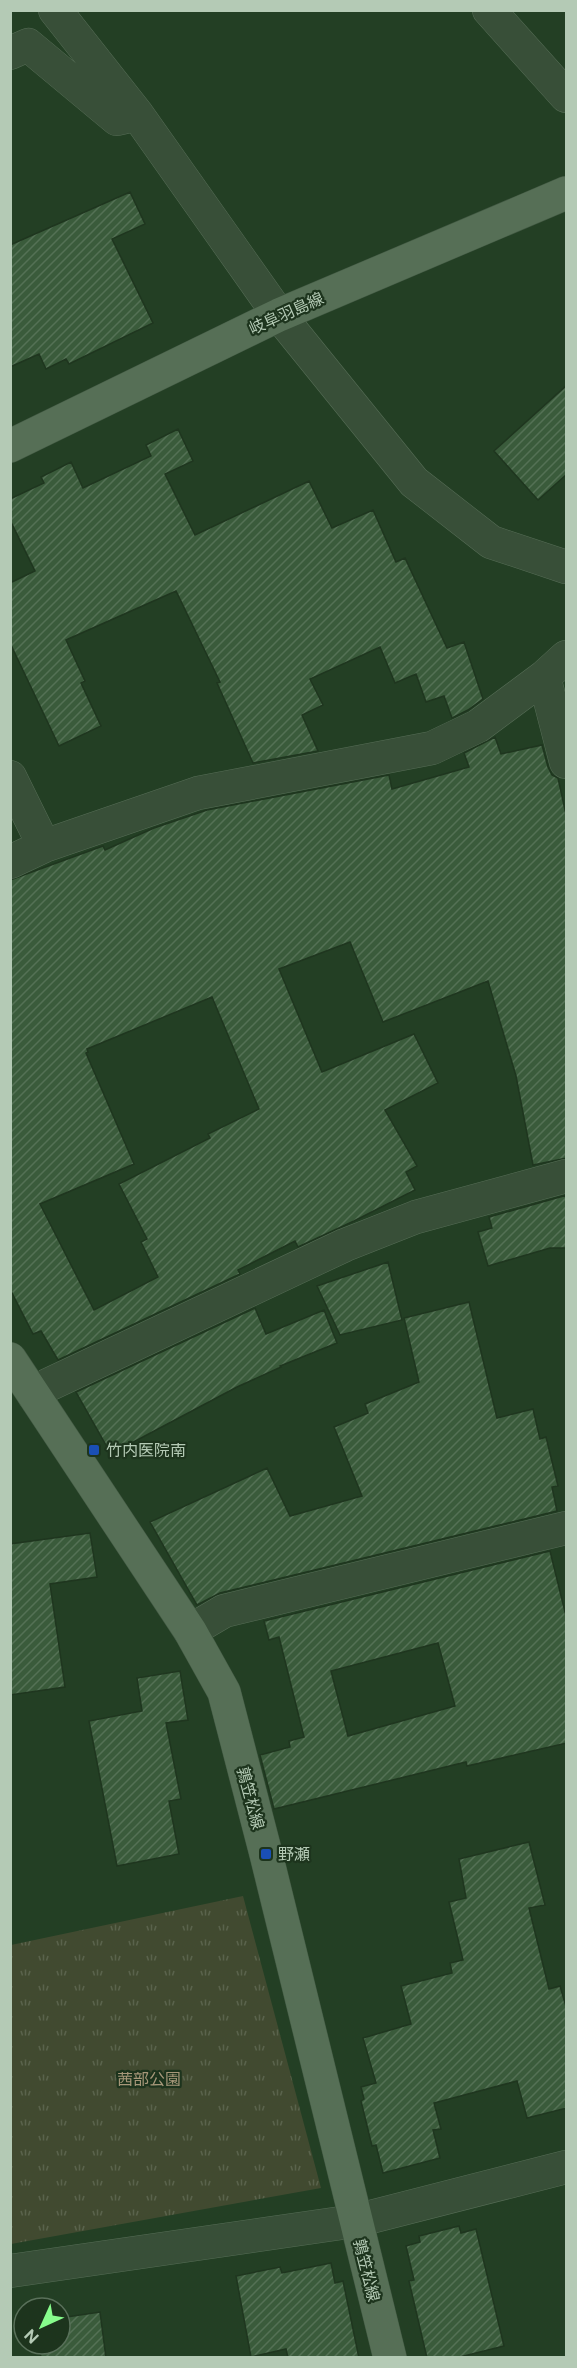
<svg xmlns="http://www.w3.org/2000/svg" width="577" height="2368" viewBox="0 0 577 2368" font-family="'Public Sans','Noto Sans JP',sans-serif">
  <defs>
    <pattern id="grass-tufts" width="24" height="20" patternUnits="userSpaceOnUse" patternTransform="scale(1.5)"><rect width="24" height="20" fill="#414a30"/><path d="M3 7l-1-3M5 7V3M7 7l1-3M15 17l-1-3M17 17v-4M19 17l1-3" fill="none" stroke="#5a634c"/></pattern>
    <pattern id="building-hatch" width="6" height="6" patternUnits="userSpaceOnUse" patternTransform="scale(1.5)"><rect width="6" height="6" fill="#3a5b3b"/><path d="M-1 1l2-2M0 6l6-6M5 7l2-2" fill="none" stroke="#547155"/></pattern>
  </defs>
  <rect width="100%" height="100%" fill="#233f24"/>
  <!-- grass -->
  <path fill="url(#grass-tufts)" d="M 243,1896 L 321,2188 L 11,2244 L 11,1945 Z"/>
  <!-- building -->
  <path fill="url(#building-hatch)" stroke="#1f361f" stroke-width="1.5" fill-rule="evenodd" d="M 130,192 L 145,224 L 112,239 L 153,323 L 69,364 L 66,359 L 46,369 L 39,354 L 10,367 L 10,245 Z
    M 567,385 L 567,474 L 538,500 L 494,451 Z
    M 178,429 L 193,461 L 165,474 L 195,535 L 309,481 L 332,528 L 373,510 L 396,562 L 405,558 L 447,648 L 464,642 L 483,699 L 468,710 L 452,718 L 444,696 L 426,702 L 416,674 L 395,683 L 380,647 L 310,679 L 323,705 L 302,715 L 318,751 L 253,763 L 217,683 L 220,682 L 176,591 L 66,640 L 85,681 L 81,683 L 101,726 L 59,746 L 10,643 L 10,583 L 35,571 L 10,520 L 10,499 L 44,483 L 41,477 L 71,462 L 83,488 L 151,456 L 146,445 Z
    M 495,737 L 501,754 L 542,745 L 548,767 L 552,775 L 558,778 L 567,819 L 567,1158 L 533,1165 L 516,1076 L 488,981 L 383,1022 L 350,942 L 279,969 L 322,1072 L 414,1034 L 438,1083 L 385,1110 L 417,1166 L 406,1172 L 415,1190 L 354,1221 L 298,1247 L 295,1241 L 238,1270 L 240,1274 L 58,1360 L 41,1331 L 33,1334 L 10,1289 L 10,880 L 103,846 L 105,850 L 154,828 L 207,810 L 389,775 L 392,789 L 469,767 L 464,753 ZM 212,997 L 259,1109 L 208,1134 L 210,1138 L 119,1184 L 147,1239 L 141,1242 L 158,1277 L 94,1310 L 40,1204 L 134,1164 L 86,1053 L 88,1052 L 87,1049 Z
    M 567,1195 L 567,1248 L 550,1248 L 488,1266 L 478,1232 L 492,1228 L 489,1217 Z
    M 388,1262 L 402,1320 L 340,1335 L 317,1286 Z
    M 469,1302 L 497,1418 L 533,1409 L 540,1439 L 546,1437 L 558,1486 L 552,1487 L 557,1511 L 220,1593 L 197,1605 L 150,1522 L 267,1468 L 290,1516 L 362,1496 L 334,1427 L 368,1413 L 365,1404 L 419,1382 L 404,1318 Z
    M 255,1308 L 266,1334 L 324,1310 L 337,1343 L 280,1366 L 281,1367 L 237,1387 L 111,1454 L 76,1392 Z
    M 90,1533 L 97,1577 L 50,1584 L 65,1687 L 10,1695 L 10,1544 Z
    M 550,1551 L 567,1620 L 567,1743 L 467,1766 L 466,1762 L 274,1809 L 260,1755 L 290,1747 L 289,1741 L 304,1737 L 279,1637 L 269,1640 L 264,1621 ZM 438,1643 L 455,1706 L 348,1736 L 331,1671 Z
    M 180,1671 L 188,1720 L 166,1723 L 181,1799 L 169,1801 L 179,1854 L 117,1866 L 89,1721 L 142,1711 L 137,1678 Z
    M 529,1842 L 545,1905 L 529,1908 L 549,1989 L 560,1986 L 567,2010 L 567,2108 L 527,2118 L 517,2081 L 434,2103 L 441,2129 L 433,2130 L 440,2158 L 383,2173 L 376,2145 L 372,2146 L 361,2101 L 364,2099 L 361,2087 L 376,2083 L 363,2038 L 411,2024 L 401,1986 L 452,1973 L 450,1963 L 463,1960 L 449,1902 L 466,1898 L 459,1859 Z
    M 459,2226 L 461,2233 L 476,2229 L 504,2346 L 456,2358 L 427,2358 L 409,2281 L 414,2280 L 406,2246 L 420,2242 L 419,2236 Z
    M 331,2263 L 335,2283 L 343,2281 L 359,2358 L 288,2358 L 286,2349 L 251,2357 L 236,2276 L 280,2267 L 282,2273 Z
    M 100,2312 L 106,2358 L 41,2358 L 39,2344 L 60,2344 L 60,2318 Z"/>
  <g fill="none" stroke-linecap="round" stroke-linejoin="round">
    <defs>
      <path id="minor" d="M 55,10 L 137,114 L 279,315 L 414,482 L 491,542 L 566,567
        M 489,10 L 566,96
        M 10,53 L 28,45 L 117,119 L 135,115
        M 544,677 L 566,762
        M 10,777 L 44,846
        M 10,862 L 44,846 L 198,793 L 432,748 L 478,726 L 544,677 L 566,657
        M 34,1395 L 48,1385 L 345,1245 L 416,1217 L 566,1176
        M 190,1631 L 224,1611 L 566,1528
        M 10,2271 L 355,2221 L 566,2167"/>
      <path id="major" d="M 10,446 L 279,315 L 566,193
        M 10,1359 L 190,1631 L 224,1692 L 266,1854 L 390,2358"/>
    </defs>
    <!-- minor casing -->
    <use href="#minor" stroke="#566d56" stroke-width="34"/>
    <!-- major casing -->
    <use href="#major" stroke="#415842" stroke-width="34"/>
    <!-- minor -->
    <use href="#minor" stroke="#384f38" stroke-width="33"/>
    <!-- major -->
    <use href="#major" stroke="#566f56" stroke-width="33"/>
  </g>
  <!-- markers -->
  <g fill="#1a4fb4" stroke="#1d341d" stroke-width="2">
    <rect x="88" y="1444" width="12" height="12" rx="3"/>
    <rect x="260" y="1848" width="12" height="12" rx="3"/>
  </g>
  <g text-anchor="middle" stroke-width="4.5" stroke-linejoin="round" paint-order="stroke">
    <!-- street labels -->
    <g font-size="16" fill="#b4cab5" stroke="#1d341d">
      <text transform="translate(286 313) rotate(-24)" y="6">岐阜羽島線</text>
      <text transform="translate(251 1798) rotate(75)" y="6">鶉笠松線</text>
      <text transform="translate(367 2270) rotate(76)" y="6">鶉笠松線</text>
    </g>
    <!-- poi labels -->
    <g font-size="16" fill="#b4cab5" stroke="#1d341d" text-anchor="start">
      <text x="106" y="1456">竹内医院南</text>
      <text x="278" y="1860">野瀬</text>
    </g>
    <!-- park labels -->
    <g font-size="16" fill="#a69779" stroke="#1d341d">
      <text x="149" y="2085">茜部公園</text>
    </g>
  </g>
  <!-- border -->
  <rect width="577" height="2368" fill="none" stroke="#b4cab5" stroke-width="24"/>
  <!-- north arrow -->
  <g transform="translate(42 2326) rotate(225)"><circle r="28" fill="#1d341d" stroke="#59705a" stroke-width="1.5"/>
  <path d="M0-4.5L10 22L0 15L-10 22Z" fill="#87fc8c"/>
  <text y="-9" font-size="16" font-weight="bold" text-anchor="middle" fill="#b4cab5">N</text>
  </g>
</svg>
